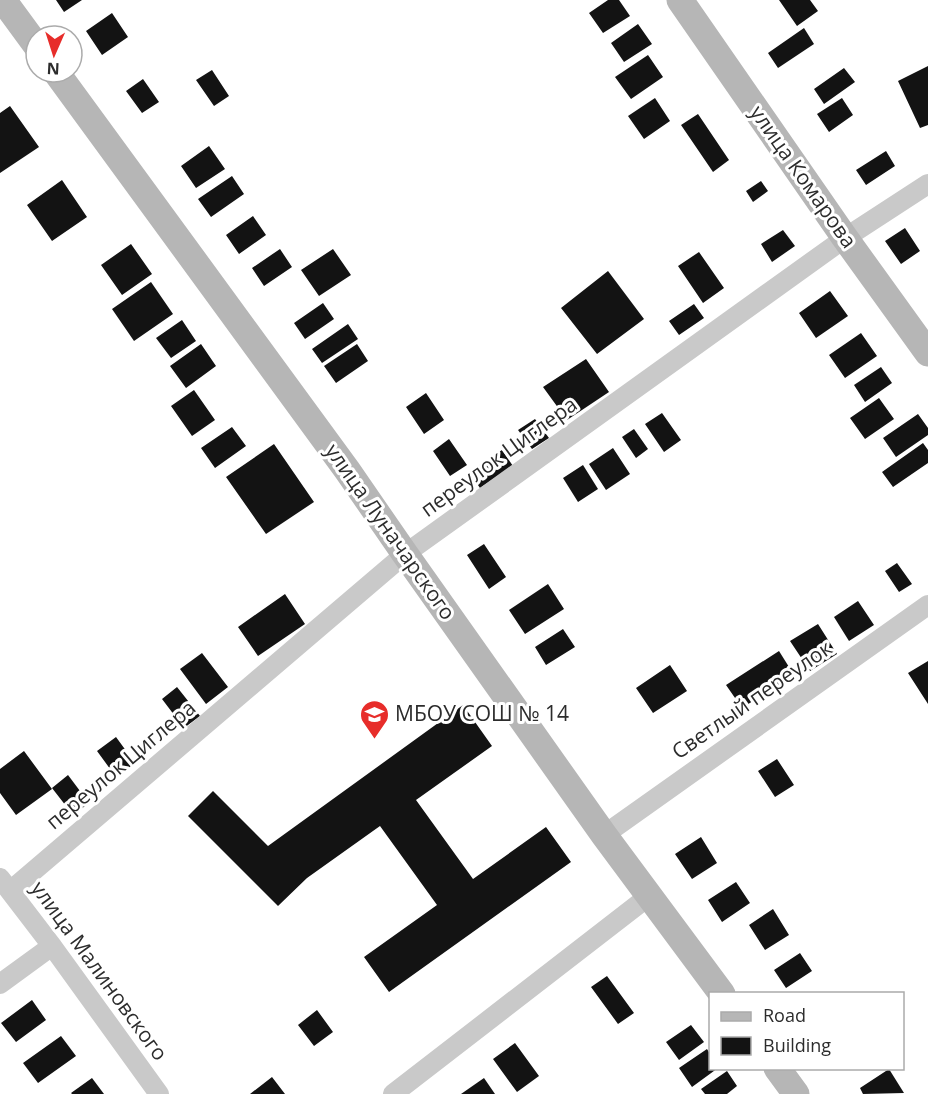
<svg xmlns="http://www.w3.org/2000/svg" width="928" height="1094" viewBox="0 0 928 1094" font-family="'Open Sans',sans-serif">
  <rect width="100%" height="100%" fill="#fff"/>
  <!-- building -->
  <path fill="#131313" d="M 56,0 L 82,0 L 64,12 Z
    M 608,0 L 619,0 L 630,16 L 603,33 L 589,13 Z
    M 779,0 L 810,0 L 818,11 L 797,26 Z
    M 112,13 L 128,37 L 102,55 L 86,31 Z
    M 638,24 L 652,44 L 624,62 L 611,43 Z
    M 804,28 L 814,44 L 778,68 L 768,53 Z
    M 648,55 L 663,77 L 631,99 L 615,77 Z
    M 928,66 L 928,125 L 920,128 L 898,81 Z
    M 844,68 L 855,82 L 824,104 L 814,89 Z
    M 212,70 L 229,96 L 214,106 L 196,80 Z
    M 143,79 L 159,102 L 142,113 L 126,91 Z
    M 655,98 L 670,121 L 644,139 L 628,116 Z
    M 842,98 L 853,115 L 829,132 L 817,114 Z
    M 10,106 L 39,147 L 0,173 L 0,113 Z
    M 698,114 L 729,160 L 713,172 L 681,125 Z
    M 209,146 L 225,169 L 196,188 L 181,166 Z
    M 886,151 L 895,166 L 866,185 L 856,170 Z
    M 232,176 L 244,194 L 211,217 L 198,199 Z
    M 62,180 L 87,217 L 52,241 L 27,205 Z
    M 761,181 L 768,191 L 753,202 L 746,191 Z
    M 253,216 L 266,235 L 239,254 L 226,235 Z
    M 905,228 L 920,251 L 901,264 L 885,241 Z
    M 783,230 L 795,246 L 772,262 L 761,244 Z
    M 131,244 L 152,274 L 122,295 L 101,265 Z
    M 280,249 L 292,267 L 264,286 L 252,268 Z
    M 333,249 L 351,275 L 319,296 L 301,270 Z
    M 699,252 L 724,288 L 703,303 L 678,266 Z
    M 608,271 L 644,319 L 597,354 L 561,308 Z
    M 151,282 L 173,314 L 134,341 L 112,309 Z
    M 830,291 L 848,316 L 816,338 L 799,313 Z
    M 323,303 L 334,319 L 305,339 L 294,323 Z
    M 694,304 L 704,318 L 679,335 L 669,321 Z
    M 182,320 L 196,341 L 171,358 L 156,338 Z
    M 348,324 L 358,339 L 322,363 L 312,349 Z
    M 861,333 L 877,356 L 845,378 L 829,355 Z
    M 201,344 L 216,366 L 186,388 L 170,366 Z
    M 357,344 L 368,361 L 336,383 L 324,366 Z
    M 586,359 L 609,392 L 567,420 L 543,387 Z
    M 881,367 L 892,383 L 865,402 L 854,385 Z
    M 194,390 L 215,420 L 192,436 L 171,406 Z
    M 426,393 L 444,420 L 424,434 L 406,407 Z
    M 879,398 L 894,419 L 865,439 L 850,418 Z
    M 662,413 L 681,440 L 664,452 L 645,424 Z
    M 918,414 L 928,428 L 928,435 L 896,457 L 883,438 Z
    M 535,419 L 549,438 L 532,449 L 518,430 Z
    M 232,427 L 246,446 L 215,468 L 201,448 Z
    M 634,429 L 648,449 L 636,458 L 622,437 Z
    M 449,439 L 467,465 L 450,476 L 433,451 Z
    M 923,443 L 928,450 L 928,463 L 893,487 L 882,472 Z
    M 274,444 L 314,502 L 266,534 L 226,477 Z
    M 613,448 L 630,474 L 606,490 L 589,464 Z
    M 502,450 L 513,466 L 480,488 L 469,472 Z
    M 583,465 L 598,489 L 578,502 L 563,478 Z
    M 484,544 L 506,577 L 489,589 L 467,555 Z
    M 897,563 L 912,584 L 899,592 L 885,571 Z
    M 548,584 L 564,609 L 525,634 L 509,610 Z
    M 285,594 L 305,624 L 258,656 L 238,627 Z
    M 858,601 L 874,625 L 849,641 L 834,617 Z
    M 818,624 L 837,654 L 810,671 L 790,641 Z
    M 563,629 L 575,647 L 546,665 L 535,647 Z
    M 779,651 L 794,675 L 742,708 L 726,685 Z
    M 202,653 L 228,687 L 206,704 L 180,669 Z
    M 928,661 L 928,704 L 908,673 Z
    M 670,665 L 687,691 L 653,713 L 636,688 Z
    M 177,687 L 200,716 L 184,728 L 162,699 Z
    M 463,705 L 492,746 L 416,800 L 473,879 L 546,827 L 571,862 L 389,992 L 364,957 L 437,905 L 380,826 L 307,878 L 278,906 L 188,816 L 213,791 L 268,846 Z
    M 116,737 L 135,763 L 116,777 L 97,751 Z
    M 24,751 L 52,789 L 16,815 L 0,793 L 0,769 Z
    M 777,759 L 794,785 L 775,797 L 758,771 Z
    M 68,775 L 89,803 L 73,815 L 52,788 Z
    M 701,837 L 717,863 L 692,879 L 675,854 Z
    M 736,882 L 750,903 L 722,922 L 708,900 Z
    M 773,909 L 789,935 L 765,950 L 749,925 Z
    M 800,953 L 812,971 L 786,988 L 774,970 Z
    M 607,976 L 634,1013 L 618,1024 L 591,987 Z
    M 32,1000 L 46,1020 L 16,1042 L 1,1023 Z
    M 317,1010 L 333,1032 L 314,1046 L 298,1025 Z
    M 691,1025 L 704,1042 L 679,1060 L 666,1042 Z
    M 61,1036 L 76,1056 L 38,1083 L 23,1063 Z
    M 515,1043 L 539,1076 L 517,1092 L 493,1059 Z
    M 707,1049 L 710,1054 L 710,1068 L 718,1068 L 692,1087 L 679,1068 Z
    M 889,1069 L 904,1093 L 863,1094 L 860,1088 Z
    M 727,1071 L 737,1086 L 727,1094 L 705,1094 L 701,1089 Z
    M 272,1077 L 285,1094 L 250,1094 Z
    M 92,1078 L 104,1094 L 72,1094 L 71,1093 Z
    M 484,1078 L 495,1094 L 461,1094 Z"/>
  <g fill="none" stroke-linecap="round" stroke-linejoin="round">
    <!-- street -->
    <path stroke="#c9c9c9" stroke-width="20" d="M 604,835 L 928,605
      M 0,878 L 52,946 L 159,1094
      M 10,891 L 405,554 L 845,238 L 928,184
      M 0,984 L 52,946
      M 393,1094 L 649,896"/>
    <!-- secondary -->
    <path stroke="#b6b6b6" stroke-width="27" d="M 3,0 L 36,45
      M 680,0 L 845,238 L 928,353
      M 56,72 L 347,470 L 405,554 L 604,835 L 722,994
      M 777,1068 L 796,1094"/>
  </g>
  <!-- icons -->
  <defs>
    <symbol id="school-pin" viewBox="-11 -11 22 30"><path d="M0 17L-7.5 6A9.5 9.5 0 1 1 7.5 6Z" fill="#e72d2a" stroke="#fff"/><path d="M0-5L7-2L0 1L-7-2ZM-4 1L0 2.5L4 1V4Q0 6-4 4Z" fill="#fff"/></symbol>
  </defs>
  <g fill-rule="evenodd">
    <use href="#school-pin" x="358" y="698" width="33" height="45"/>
  </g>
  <g text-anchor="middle" stroke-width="6" stroke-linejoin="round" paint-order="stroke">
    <!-- street labels -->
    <g font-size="21" fill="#2c2c2c" stroke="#fff">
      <text transform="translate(803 177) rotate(55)" y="7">улица Комарова</text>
      <text transform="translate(499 457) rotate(-36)" y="7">переулок Циглера</text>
      <text transform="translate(390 532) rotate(55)" y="7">улица Луначарского</text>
      <text transform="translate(752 700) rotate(-35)" y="7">Светлый переулок</text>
      <text transform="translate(121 765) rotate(-40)" y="7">переулок Циглера</text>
      <text transform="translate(99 971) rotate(54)" y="7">улица Малиновского</text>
    </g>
    <!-- poi labels -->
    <g font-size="21" fill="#2c2c2c" stroke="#fff" text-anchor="start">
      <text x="395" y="721">МБОУ СОШ № 14</text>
    </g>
  </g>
  <!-- legend -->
  <rect x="709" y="992" width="195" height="78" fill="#ffffff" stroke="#ababab" stroke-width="1.5"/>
  <rect x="721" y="1012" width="30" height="9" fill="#b6b6b6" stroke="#ababab" stroke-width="1.5"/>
  <text x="763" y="1022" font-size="18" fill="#2c2c2c">Road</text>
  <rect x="721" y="1037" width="30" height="18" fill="#131313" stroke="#ababab" stroke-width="1.5"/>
  <text x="763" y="1052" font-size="18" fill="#2c2c2c">Building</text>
  <!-- north arrow -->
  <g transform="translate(54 54) rotate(183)"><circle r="28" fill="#ffffff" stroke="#ababab" stroke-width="1.5"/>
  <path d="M0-4.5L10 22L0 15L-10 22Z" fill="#e72d2a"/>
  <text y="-9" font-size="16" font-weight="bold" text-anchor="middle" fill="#2c2c2c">N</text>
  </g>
</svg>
